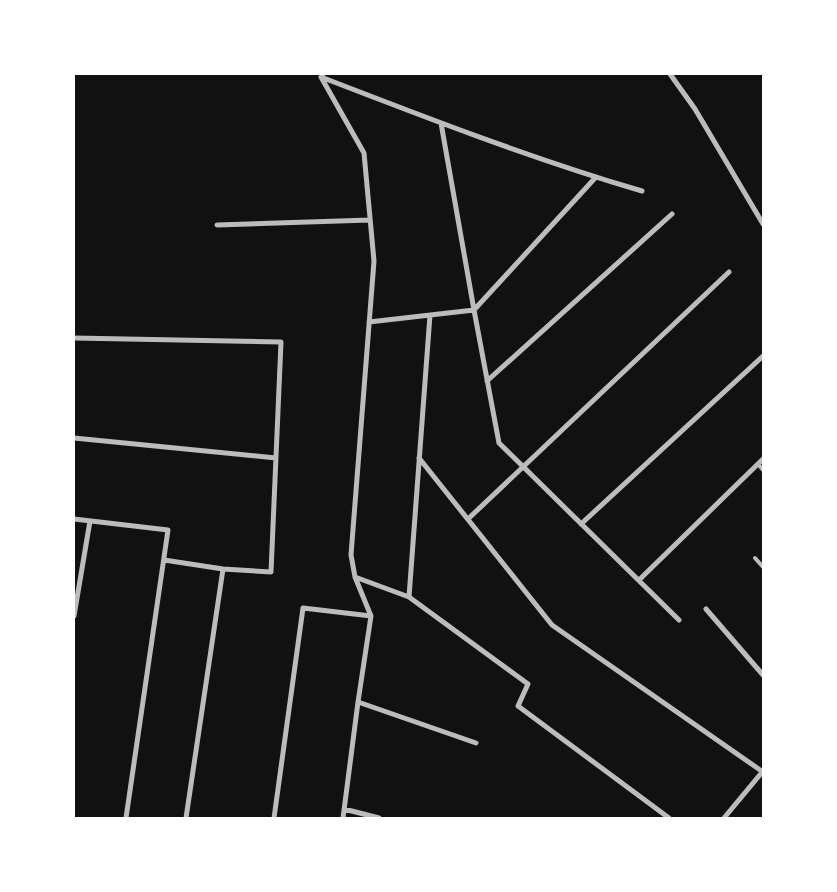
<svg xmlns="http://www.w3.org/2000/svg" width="837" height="892" viewBox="0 0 837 892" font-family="Barlow,sans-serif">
  <rect width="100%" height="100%" fill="#111"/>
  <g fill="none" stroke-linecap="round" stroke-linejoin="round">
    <!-- service -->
    <path stroke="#bcbcbc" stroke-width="4" d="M 758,464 L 763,470
      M 755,558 L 763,567"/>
    <!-- minor -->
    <path stroke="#bcbcbc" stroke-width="5" d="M 323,74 L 321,77 L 364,153 L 374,261 L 351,555 L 355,577 L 371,616 L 358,702 L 343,818
      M 670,74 L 695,109 L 763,224
      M 321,77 C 427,118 533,159 642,191
      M 441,123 L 474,310 L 499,443 L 679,620
      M 217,225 L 370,220
      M 369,322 L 474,310 L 596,177
      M 74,338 L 281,342 L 271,572 L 223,569 L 164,560
      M 487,381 L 672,214
      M 74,438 L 276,458
      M 419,458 L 552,625 L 763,772
      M 74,519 L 168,530 L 126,818
      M 468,519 L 729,272
      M 581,524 L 763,356
      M 355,577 L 409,597 L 528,684 L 518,706 L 669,818
      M 639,580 L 763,459
      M 409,597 L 430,315
      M 706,609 L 763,675
      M 74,616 L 90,521
      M 358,702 L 476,743
      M 344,809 L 379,818
      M 186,818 L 223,569
      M 274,818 L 303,608 L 371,616
      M 724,818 L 763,771"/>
  </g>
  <!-- border -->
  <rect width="837" height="892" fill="none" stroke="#ffffff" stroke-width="150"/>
</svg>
